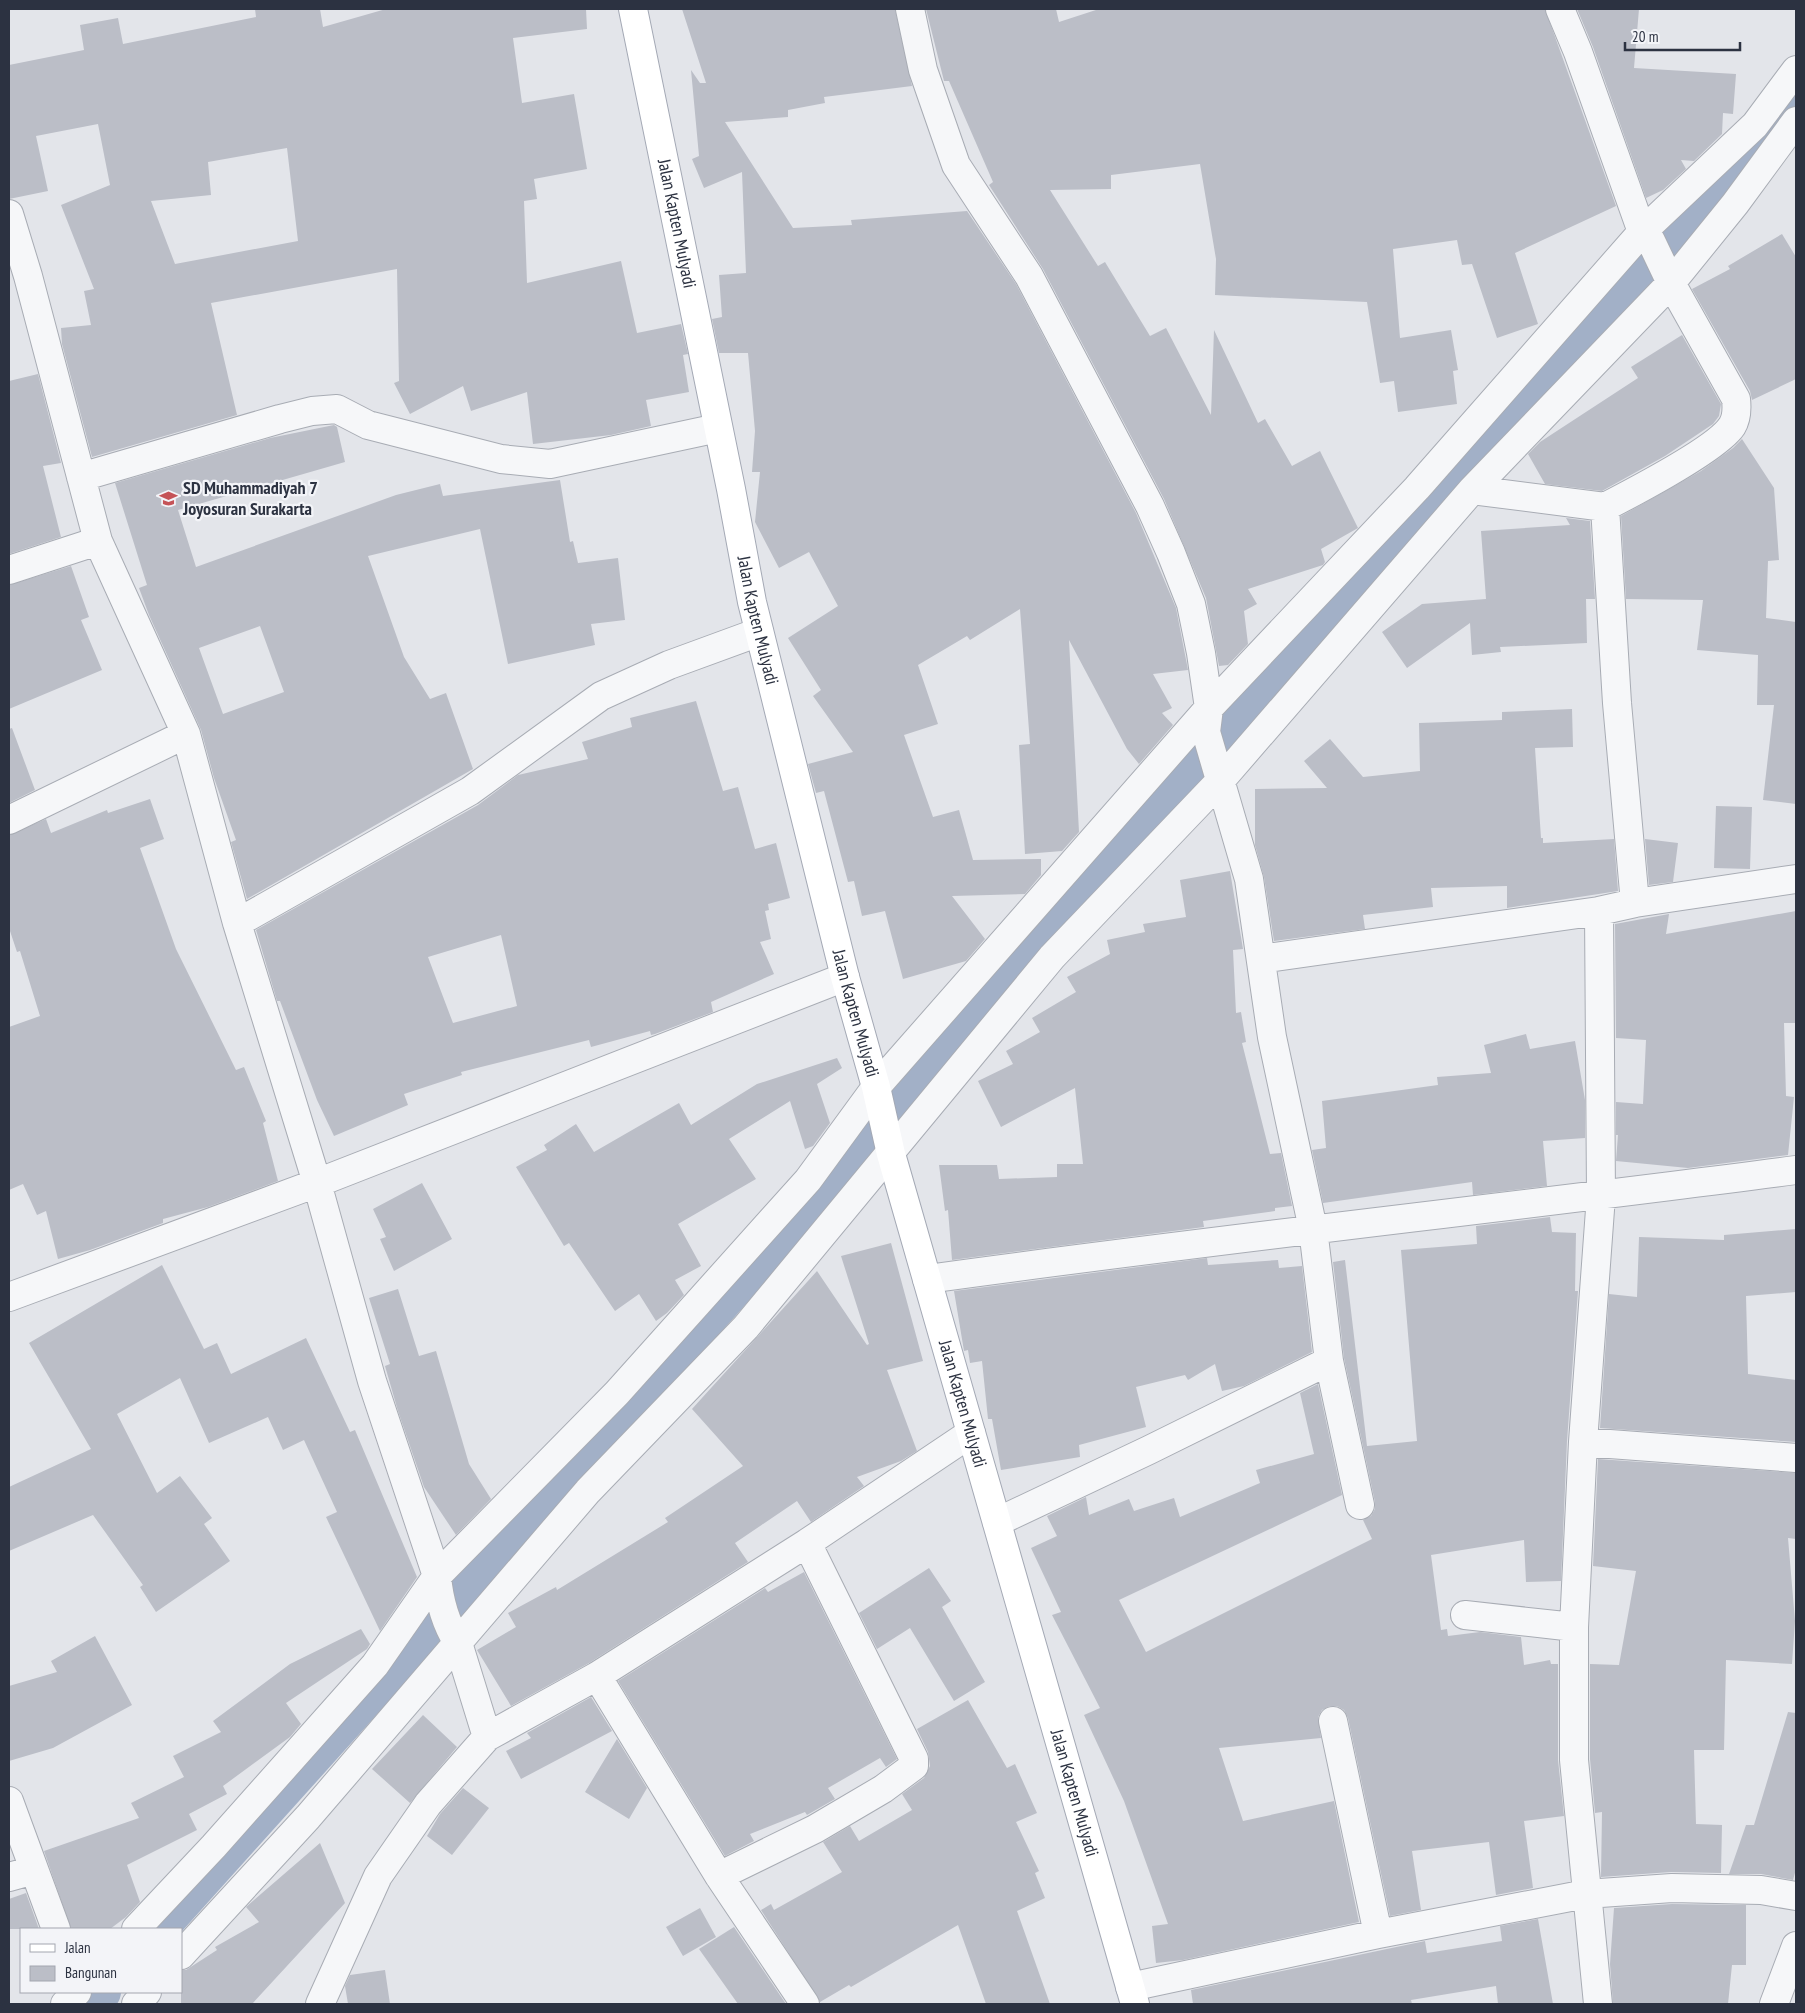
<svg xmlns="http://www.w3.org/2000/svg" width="1805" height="2013" viewBox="0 0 1805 2013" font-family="'PT Sans Narrow',sans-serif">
  <rect width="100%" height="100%" fill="#e3e5ea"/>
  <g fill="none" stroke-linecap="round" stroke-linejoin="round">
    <!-- canal -->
    <path stroke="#a2b0c7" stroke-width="40" d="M 157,1929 L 1395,553 L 1691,229 L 1769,134 L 1796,83
      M 90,2004 L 101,1992"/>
  </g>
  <!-- building -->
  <path fill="#bbbec7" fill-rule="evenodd" d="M 255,9 L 320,9 L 323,27 L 386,9 L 586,9 L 587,29 L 513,38 L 522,103 L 574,94 L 587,169 L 534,179 L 537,199 L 524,201 L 527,283 L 621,261 L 637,333 L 681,324 L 688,354 L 683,355 L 689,392 L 646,400 L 651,426 L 611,435 L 533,444 L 527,392 L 471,411 L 463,386 L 410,414 L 394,383 L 399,381 L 397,269 L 211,303 L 237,415 L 92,457 L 62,344 L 61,328 L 91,325 L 84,291 L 94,289 L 61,205 L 110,185 L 98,124 L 36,136 L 48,191 L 9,199 L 9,65 L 84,50 L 80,25 L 118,18 L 123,44 L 256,17 ZM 287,148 L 298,241 L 175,264 L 151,201 L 211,195 L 208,162 Z
    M 682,9 L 895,9 L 912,86 L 824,97 L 825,103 L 788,110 L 788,117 L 725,122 L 793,228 L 852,225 L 851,220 L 967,211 L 1016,284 L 1136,513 L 1176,608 L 1188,670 L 1153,674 L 1172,708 L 1162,713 L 1173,725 L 1139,764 L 1127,749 L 1069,640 L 1079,832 L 1062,851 L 1025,854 L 1019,745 L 1030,744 L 1020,609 L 970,640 L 967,636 L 918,665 L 938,724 L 904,735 L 933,817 L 959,810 L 973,860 L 1041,859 L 1041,875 L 1025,894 L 952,896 L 985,939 L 966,961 L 903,979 L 885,911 L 862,916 L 854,881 L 848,882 L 824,791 L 816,793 L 808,764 L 853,752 L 813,696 L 821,690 L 788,638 L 838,606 L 809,552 L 779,568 L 755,522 L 760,472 L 752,472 L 755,431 L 748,353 L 719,353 L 712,319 L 722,317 L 719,275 L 746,273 L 742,172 L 704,188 L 692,159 L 699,156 L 691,70 L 700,83 L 706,83 Z
    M 926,9 L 1056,9 L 1059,22 L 1099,9 L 1545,9 L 1616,206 L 1515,253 L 1538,324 L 1497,338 L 1472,264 L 1462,265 L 1457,240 L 1393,249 L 1400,338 L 1451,330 L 1458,370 L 1453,371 L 1457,404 L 1398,412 L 1394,381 L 1380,383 L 1367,302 L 1215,295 L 1216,259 L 1200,164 L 1111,175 L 1111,189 L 1050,190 L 1098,266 L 1105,262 L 1150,336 L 1166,328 L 1211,415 L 1214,330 L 1258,423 L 1265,419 L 1292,466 L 1320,451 L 1358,528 L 1321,549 L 1325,562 L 1323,565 L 1248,589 L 1257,604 L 1244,611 L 1248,644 L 1228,665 L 1219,666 L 1206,598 L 1164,499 L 1043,269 L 989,185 L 993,182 L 949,81 L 944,81 Z
    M 1577,9 L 1639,9 L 1634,68 L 1736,74 L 1733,114 L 1723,113 L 1722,134 L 1694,161 L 1681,160 L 1686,169 L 1663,190 L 1646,198 L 1593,47 Z
    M 1782,234 L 1796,257 L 1796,379 L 1752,400 L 1750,391 L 1692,289 L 1730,269 L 1728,266 Z
    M 1682,335 L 1721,404 L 1719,416 L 1713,424 L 1665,456 L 1602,491 L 1545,484 L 1528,454 L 1540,442 L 1638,378 L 1631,367 Z
    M 38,374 L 61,463 L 43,466 L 61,537 L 9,554 L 9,381 Z
    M 334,425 L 337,427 L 345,462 L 178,510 L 196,567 L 396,495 L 440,484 L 443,496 L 560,480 L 570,542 L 573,541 L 578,563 L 618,558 L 625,620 L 591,624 L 595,645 L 508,664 L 480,529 L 368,556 L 404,657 L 430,699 L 446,693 L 473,769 L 247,899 L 231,842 L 236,840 L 214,778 L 201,730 L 149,615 L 139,588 L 147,585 L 115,483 L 270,438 ZM 260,626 L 284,692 L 223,714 L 199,648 Z
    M 1742,439 L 1774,488 L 1779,560 L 1768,561 L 1766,618 L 1796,622 L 1796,804 L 1763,800 L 1774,705 L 1757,705 L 1758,655 L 1697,650 L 1703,600 L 1626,599 L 1621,516 L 1701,471 L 1733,448 Z
    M 1566,518 L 1590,521 L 1595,599 L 1586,599 L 1587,643 L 1500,647 L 1501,652 L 1472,655 L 1470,623 L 1407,668 L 1382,632 L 1422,604 L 1486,599 L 1481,531 L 1570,525 Z
    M 71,566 L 89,617 L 81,620 L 102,670 L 9,709 L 9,585 Z
    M 696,701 L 723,791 L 738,787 L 755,849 L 776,843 L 790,898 L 768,904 L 769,910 L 765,911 L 771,939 L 760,942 L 774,974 L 711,1002 L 713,1012 L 655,1034 L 651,1035 L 650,1031 L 591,1047 L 589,1040 L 461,1072 L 462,1075 L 404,1094 L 408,1105 L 334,1136 L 317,1100 L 280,1001 L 277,1001 L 256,930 L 478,805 L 518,775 L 588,759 L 582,742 L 632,727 L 630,718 ZM 501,935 L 517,1006 L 453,1023 L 428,957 Z
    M 1572,709 L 1573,747 L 1535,748 L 1541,838 L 1543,838 L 1543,843 L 1614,839 L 1618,891 L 1507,908 L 1507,886 L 1431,888 L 1433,907 L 1363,915 L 1365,929 L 1274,941 L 1264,877 L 1255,845 L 1255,789 L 1327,788 L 1304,761 L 1330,739 L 1363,777 L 1420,771 L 1419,723 L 1502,720 L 1502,712 Z
    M 12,728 L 35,790 L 9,803 L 9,729 Z
    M 150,799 L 164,839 L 140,848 L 176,949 L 236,1070 L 244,1067 L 266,1121 L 263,1123 L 278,1181 L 208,1207 L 163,1219 L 163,1223 L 90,1250 L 58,1259 L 46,1211 L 37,1215 L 23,1184 L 9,1190 L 9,1027 L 40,1016 L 20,951 L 17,952 L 9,928 L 9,835 L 46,819 L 51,833 L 107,810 L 108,813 Z
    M 1716,806 L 1752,807 L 1750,869 L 1714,868 Z
    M 1645,839 L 1678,843 L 1673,882 L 1649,885 Z
    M 1230,871 L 1243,949 L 1233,950 L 1236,1013 L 1241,1012 L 1246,1042 L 1242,1043 L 1270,1154 L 1281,1153 L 1292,1206 L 1275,1208 L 1275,1211 L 1203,1221 L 1204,1227 L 952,1260 L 948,1210 L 945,1211 L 939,1165 L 997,1165 L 999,1179 L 1057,1177 L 1057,1164 L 1083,1164 L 1075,1088 L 1001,1127 L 978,1081 L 1013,1064 L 1006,1051 L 1040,1032 L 1032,1018 L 1076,992 L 1067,977 L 1110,954 L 1107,940 L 1145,932 L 1143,924 L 1186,917 L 1180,880 Z
    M 1796,911 L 1796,1023 L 1784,1023 L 1786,1096 L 1794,1097 L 1788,1155 L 1688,1168 L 1616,1161 L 1618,1135 L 1616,1135 L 1616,1102 L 1643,1104 L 1646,1040 L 1616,1038 L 1615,924 L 1669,914 L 1666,934 Z
    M 1526,1034 L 1530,1049 L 1575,1041 L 1585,1100 L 1585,1138 L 1543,1141 L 1547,1186 L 1473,1195 L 1472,1182 L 1323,1203 L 1312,1150 L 1326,1148 L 1322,1101 L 1438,1085 L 1437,1077 L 1491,1073 L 1484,1045 Z
    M 837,1058 L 842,1068 L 817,1084 L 830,1123 L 813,1146 L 805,1149 L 790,1101 L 729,1139 L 756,1179 L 678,1224 L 701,1266 L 675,1280 L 684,1295 L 667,1313 L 656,1321 L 639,1294 L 615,1311 L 569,1243 L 564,1246 L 516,1167 L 547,1150 L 544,1145 L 576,1124 L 594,1152 L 679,1103 L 691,1125 L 757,1084 Z
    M 422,1183 L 452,1239 L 394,1271 L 380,1239 L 386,1237 L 373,1209 Z
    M 1550,1217 L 1552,1232 L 1576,1233 L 1575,1291 L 1578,1291 L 1567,1441 L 1561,1581 L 1526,1582 L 1524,1540 L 1431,1555 L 1441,1630 L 1447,1629 L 1448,1636 L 1480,1632 L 1521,1637 L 1524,1665 L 1550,1660 L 1551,1664 L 1558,1664 L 1558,1760 L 1564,1816 L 1524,1821 L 1533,1888 L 1496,1895 L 1489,1842 L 1412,1851 L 1421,1910 L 1390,1916 L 1348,1718 L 1344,1710 L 1337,1706 L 1330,1706 L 1322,1710 L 1318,1717 L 1321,1738 L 1219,1748 L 1243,1821 L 1334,1801 L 1359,1922 L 1183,1960 L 1156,1963 L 1152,1926 L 1168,1924 L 1124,1801 L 1084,1715 L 1100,1708 L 1052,1615 L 1061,1612 L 1031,1548 L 1057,1536 L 1047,1516 L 1086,1497 L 1089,1515 L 1129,1499 L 1134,1511 L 1174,1498 L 1180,1517 L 1260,1483 L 1256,1470 L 1314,1454 L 1300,1393 L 1318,1384 L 1342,1495 L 1119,1600 L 1146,1652 L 1372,1539 L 1363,1520 L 1371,1516 L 1375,1509 L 1375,1502 L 1344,1358 L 1333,1262 L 1345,1260 L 1367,1446 L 1417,1441 L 1401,1250 L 1477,1244 L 1476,1226 Z
    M 1796,1229 L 1796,1292 L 1746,1296 L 1748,1374 L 1796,1380 L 1796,1442 L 1600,1428 L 1609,1294 L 1637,1297 L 1639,1237 L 1724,1240 L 1724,1235 Z
    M 891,1243 L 923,1361 L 887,1370 L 917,1451 L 901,1461 L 857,1477 L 864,1486 L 811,1522 L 797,1501 L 735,1543 L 748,1562 L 589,1663 L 511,1706 L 477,1650 L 516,1627 L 508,1613 L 556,1587 L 557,1590 L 668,1522 L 665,1518 L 743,1466 L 692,1409 L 817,1271 L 867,1345 L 869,1344 L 841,1256 Z
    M 1207,1258 L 1208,1265 L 1278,1260 L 1279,1268 L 1302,1266 L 1312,1352 L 1244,1386 L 1222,1391 L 1215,1364 L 1188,1380 L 1185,1375 L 1136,1387 L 1146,1427 L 1079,1445 L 1080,1457 L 1001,1470 L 992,1419 L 988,1419 L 982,1361 L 970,1363 L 968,1350 L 964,1351 L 954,1291 Z
    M 162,1265 L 204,1349 L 217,1343 L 231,1374 L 306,1338 L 350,1432 L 355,1430 L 417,1577 L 380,1631 L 326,1517 L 337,1512 L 304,1440 L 283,1450 L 268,1417 L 209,1443 L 180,1378 L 117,1414 L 157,1493 L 180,1476 L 212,1518 L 204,1524 L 230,1561 L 156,1612 L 140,1587 L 143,1585 L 93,1515 L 9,1551 L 9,1487 L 91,1449 L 29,1343 Z
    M 398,1289 L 419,1356 L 436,1351 L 469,1464 L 491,1499 L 456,1535 L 424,1487 L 398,1411 L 385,1366 L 390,1364 L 369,1298 Z
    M 1598,1459 L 1796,1473 L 1796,1539 L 1788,1538 L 1795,1621 L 1792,1664 L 1726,1660 L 1724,1750 L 1694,1750 L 1696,1824 L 1722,1825 L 1721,1873 L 1671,1872 L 1601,1877 L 1602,1812 L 1595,1813 L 1590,1759 L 1590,1664 L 1619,1665 L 1636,1571 L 1593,1566 Z
    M 929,1568 L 951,1601 L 942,1607 L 985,1682 L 954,1701 L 910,1628 L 877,1649 L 859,1613 Z
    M 804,1572 L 897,1759 L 886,1767 L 880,1758 L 828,1788 L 835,1799 L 807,1815 L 805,1812 L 750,1834 L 754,1841 L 725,1856 L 618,1681 L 765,1588 L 768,1592 Z
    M 361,1629 L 370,1644 L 367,1649 L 286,1703 L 301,1724 L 290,1737 L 223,1786 L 227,1794 L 189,1814 L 197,1830 L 127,1865 L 140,1902 L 126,1917 L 110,1929 L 71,1929 L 44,1851 L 139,1818 L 131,1803 L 184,1777 L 173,1756 L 221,1732 L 213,1721 L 290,1664 Z
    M 95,1636 L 132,1705 L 53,1748 L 9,1761 L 9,1686 L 57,1672 L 51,1661 Z
    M 591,1697 L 612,1731 L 521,1779 L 506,1751 L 531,1738 L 527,1733 Z
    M 968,1700 L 1007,1768 L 1015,1764 L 1037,1813 L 1016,1822 L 1039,1871 L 1035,1873 L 1045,1898 L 1017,1911 L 1050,2004 L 986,2004 L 958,1925 L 851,1987 L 849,1985 L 820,2002 L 761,1910 L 771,1904 L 774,1910 L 842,1872 L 823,1842 L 850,1826 L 859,1841 L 912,1810 L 902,1794 L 924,1778 L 930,1766 L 928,1752 L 917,1729 Z
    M 1788,1712 L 1796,1713 L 1796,1869 L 1793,1880 L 1761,1874 L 1729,1874 L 1746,1825 L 1754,1825 Z
    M 423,1715 L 457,1747 L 410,1803 L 372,1769 Z
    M 617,1739 L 647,1788 L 629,1819 L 585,1792 Z
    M 463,1788 L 489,1808 L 452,1855 L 427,1836 L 440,1814 Z
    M 320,1843 L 345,1903 L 252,2004 L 181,2004 L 181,1970 L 186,1970 L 217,1950 L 215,1947 L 259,1922 L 246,1907 Z
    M 26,1893 L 39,1929 L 9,1929 L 9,1899 Z
    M 1672,1904 L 1746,1905 L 1746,1965 L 1732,1965 L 1728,2004 L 1613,2004 L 1610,1964 L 1614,1908 Z
    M 700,1908 L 716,1937 L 683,1956 L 666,1927 Z
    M 1538,1919 L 1553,2004 L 1498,2004 L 1496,1986 L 1411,2000 L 1412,2004 L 1193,2004 L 1191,1990 L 1425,1941 L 1427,1953 L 1502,1941 L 1500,1926 Z
    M 734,1927 L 786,2004 L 738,2004 L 699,1949 Z
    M 385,1970 L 390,2004 L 348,2004 L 345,1986 L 350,1975 Z"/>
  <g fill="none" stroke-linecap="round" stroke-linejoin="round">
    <defs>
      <path id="minor" d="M 910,9 L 923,70 L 956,165 L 1029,276 L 1150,506 L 1171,553 L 1191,604 L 1201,653 L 1209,708 L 1206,732 L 1249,879 L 1272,1037 L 1313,1229 L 1329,1361 L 1360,1505
        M 1560,9 L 1578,52 L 1642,232 L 1651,241 L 1671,283 L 1736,399 C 1737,408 1737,418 1732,426 C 1717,449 1632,493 1605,507
        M 9,214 L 28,276 L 98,541 L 186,734 L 237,923 L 317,1183 L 372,1381 L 437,1576 C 439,1599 446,1624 458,1643 L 487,1737
        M 81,477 L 280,419 L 312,411 L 337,409 L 368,425 L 501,459 L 550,464 L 718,428
        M 1472,490 L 1605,507 L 1617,703 L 1635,903
        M 9,570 L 98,541
        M 9,820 L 186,734
        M 237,923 L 470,791 L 601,696 L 669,665 L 759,632
        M 1261,959 L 1599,911
        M 927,1279 C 1216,1239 1507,1208 1796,1170
        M 9,1297 L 317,1183 L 845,977
        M 1583,1442 L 1796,1458
        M 997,1522 L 1149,1450 L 1329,1361
        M 1465,1615 L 1574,1627
        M 597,1676 L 719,1876 L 805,2004
        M 1333,1721 L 1378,1934
        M 9,1801 L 56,1929
        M 719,1876 L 815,1829 L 883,1789 L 914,1766 L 914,1759 L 807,1543
        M 9,1877 L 34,1870
        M 136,1929 L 214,1846 L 375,1665 L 437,1576 L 617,1393 L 808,1180 L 876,1087 L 1209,708 L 1417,488 L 1642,232 L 1755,125 L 1796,70
        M 181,1955 L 308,1817 L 588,1491 L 746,1327 L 1052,957 L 1220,781 L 1472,490 L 1671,283 L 1735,204 L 1796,121
        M 1130,1987 L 1378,1934 L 1586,1894 L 1672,1888 L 1761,1890 L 1796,1896
        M 65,2004 L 77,1992
        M 136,2004 L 147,1992
        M 320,2004 L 378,1876 L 428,1804 L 487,1737 L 597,1676 L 807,1543 L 971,1433
        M 1598,2004 L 1574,1760 L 1574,1627 L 1583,1442 L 1601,1196 L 1599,911 L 1635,903 L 1796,879
        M 1774,2004 L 1796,1946"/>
      <g id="major">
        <path id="s1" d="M 633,9 L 731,489 L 752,602 L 845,977 L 876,1087 L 891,1154 L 1135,2004"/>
      </g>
    </defs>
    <!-- minor casing -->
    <use href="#minor" stroke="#a8acb4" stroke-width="30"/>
    <!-- major casing -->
    <use href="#major" stroke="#a4a9b5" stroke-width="30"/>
    <!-- minor -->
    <use href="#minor" stroke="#f6f7f9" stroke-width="28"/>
    <!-- major -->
    <use href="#major" stroke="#fff" stroke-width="28"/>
  </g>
  <!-- icons -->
  <defs>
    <symbol id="school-bare" viewBox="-9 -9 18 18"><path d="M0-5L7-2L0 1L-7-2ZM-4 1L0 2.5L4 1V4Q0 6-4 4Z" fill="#c55357" stroke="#f3f4f8" stroke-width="2.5" paint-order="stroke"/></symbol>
  </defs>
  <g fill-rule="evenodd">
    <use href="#school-bare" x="156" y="486" width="25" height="25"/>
  </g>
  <g text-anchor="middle" stroke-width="4.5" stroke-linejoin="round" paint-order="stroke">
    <!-- street labels -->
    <g font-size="18" fill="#2c3241" stroke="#f3f4f8">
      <text dy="6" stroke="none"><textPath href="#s1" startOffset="219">Jalan Kapten Mulyadi</textPath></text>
      <text dy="6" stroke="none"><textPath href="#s1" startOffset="624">Jalan Kapten Mulyadi</textPath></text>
      <text dy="6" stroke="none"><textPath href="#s1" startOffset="1029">Jalan Kapten Mulyadi</textPath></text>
      <text dy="6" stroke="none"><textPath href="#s1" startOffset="1434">Jalan Kapten Mulyadi</textPath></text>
      <text dy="6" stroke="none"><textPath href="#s1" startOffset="1839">Jalan Kapten Mulyadi</textPath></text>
    </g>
    <!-- poi labels -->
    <g font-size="18" font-weight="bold" fill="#2c3241" stroke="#f3f4f8" text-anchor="start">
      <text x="183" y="494">SD Muhammadiyah 7<tspan x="183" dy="21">Joyosuran Surakarta</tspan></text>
    </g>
  </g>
  <!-- border -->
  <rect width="1805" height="2013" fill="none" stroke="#2c3241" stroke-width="20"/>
  <!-- legend -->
  <rect x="20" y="1928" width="162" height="65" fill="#f3f4f8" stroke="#a3a6af"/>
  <rect x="30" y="1944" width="25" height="8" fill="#ffffff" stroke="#a3a6af"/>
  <text x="65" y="1953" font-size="15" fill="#2c3241">Jalan</text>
  <rect x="30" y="1966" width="25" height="15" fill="#bbbec7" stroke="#a3a6af"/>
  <text x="65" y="1978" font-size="15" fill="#2c3241">Bangunan</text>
  <!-- scale -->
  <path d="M1625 42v8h115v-8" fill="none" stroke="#2c3241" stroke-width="2.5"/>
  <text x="1632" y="42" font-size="15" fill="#2c3241" stroke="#f3f4f8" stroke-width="4" paint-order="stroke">20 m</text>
</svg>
